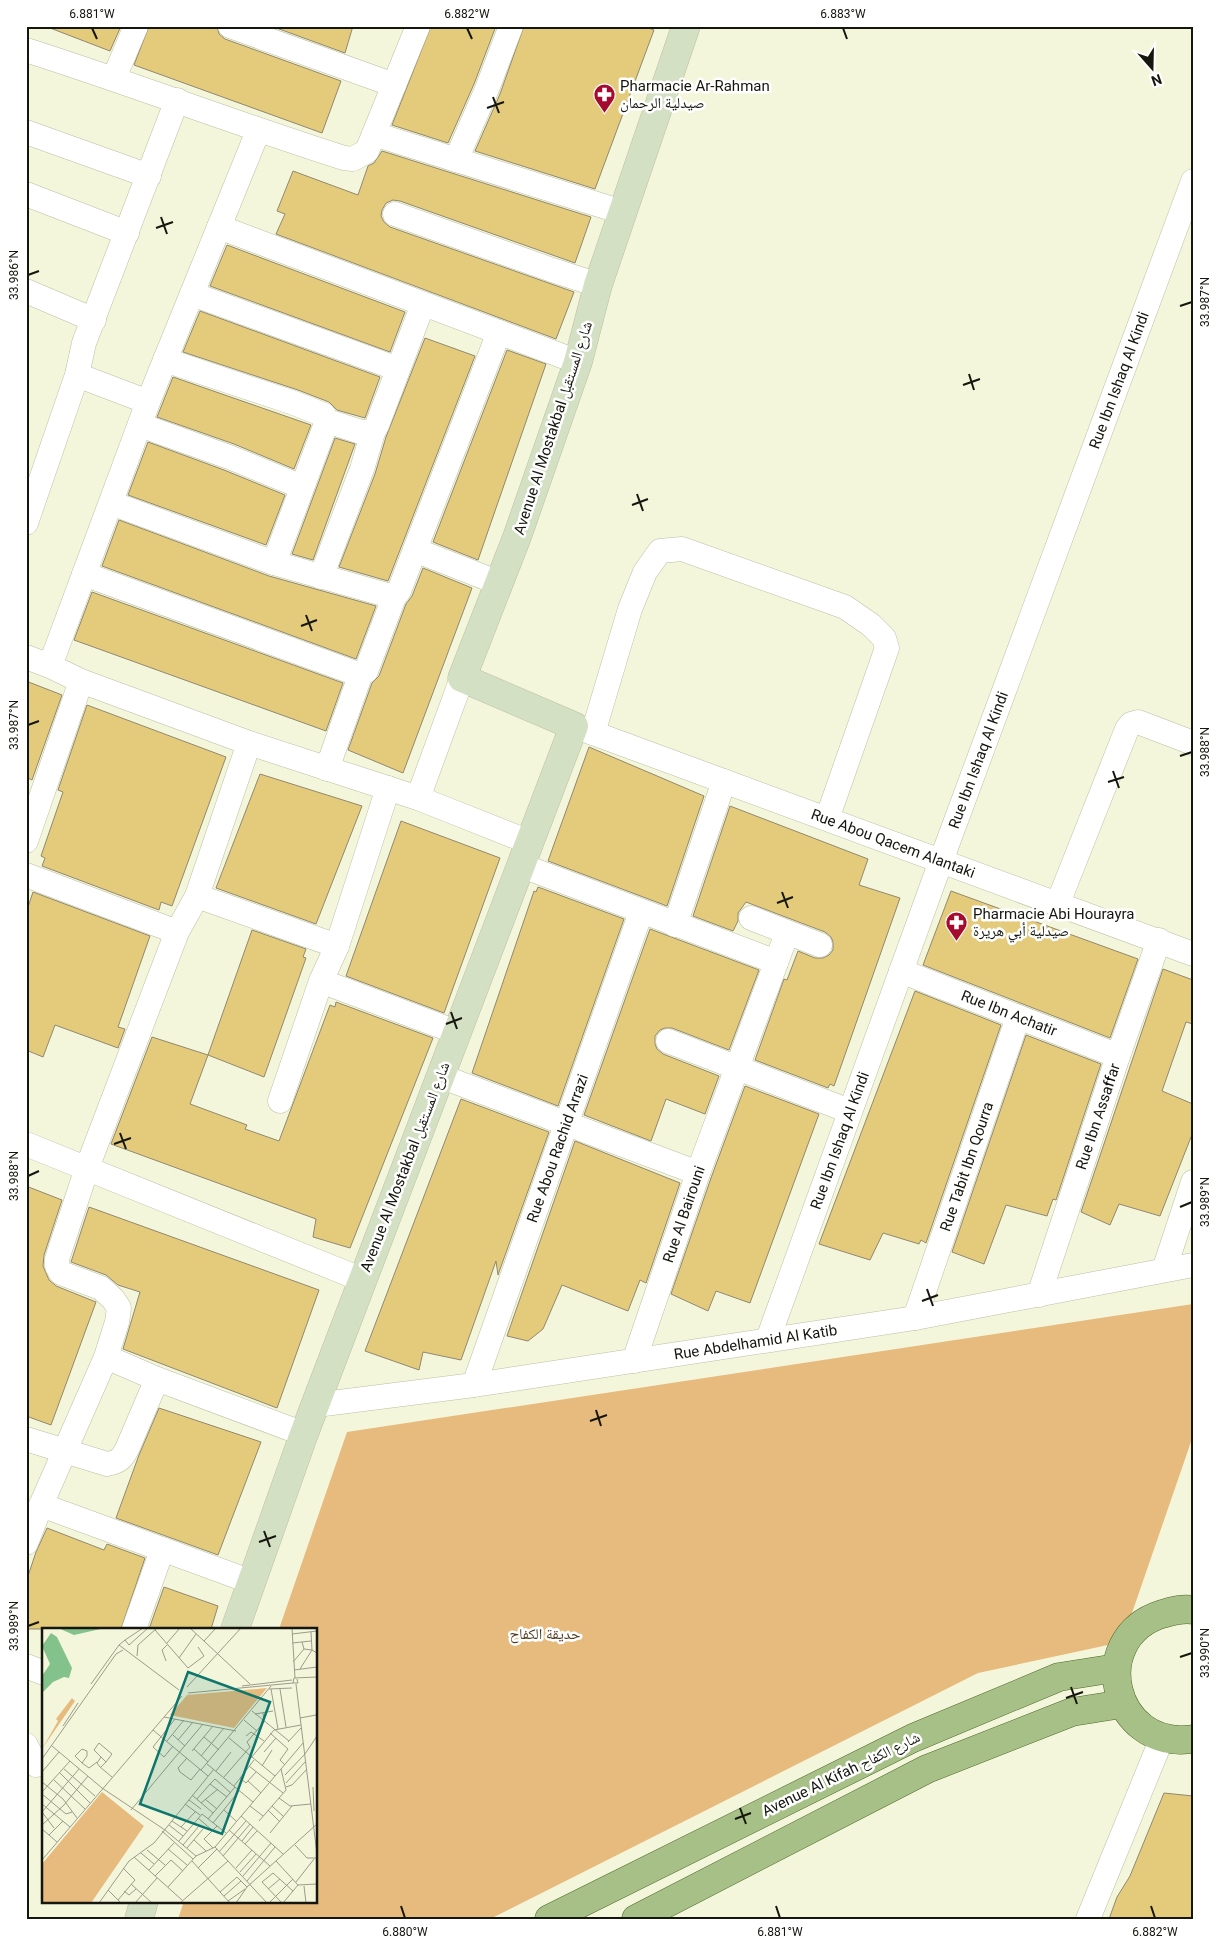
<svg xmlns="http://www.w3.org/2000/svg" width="1219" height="1945" viewBox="0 0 1219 1945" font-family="Roboto,'Noto Naskh Arabic',sans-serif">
  <rect width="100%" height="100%" fill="#f4f6db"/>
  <!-- green -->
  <path fill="#e7ba7e" d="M 1193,1304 L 1193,1436 L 1122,1642 L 978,1673 L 490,1919 L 178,1919 L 184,1901 L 316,1901 L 316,1629 L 279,1629 L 347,1432 Z"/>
  <!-- building -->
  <path fill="#e4cb7c" stroke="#908870" d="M 50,26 L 121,26 L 110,51 L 50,28 Z
    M 149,26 L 217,26 L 219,34 L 225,39 L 341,81 L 322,133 L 134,65 Z
    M 271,26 L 353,26 L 345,53 Z
    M 431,26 L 496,26 L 474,84 L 448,143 L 392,125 Z
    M 524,26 L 643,26 L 654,30 L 595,189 L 475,151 L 500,94 Z
    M 382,151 L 591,217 L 575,263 L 400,201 L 393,200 L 386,203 L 382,210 L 381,216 L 384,222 L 390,227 L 574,292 L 556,339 L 276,234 L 285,214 L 277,211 L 293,171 L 358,195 L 368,166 L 374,163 Z
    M 227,245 L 405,312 L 390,352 L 210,286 Z
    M 200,311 L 380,377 L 365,418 L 337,410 L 329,402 L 298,390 L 183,352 Z
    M 425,338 L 475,356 L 388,581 L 339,567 L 375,474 L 386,437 Z
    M 507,350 L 546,364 L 478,560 L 433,542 Z
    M 173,377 L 311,425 L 294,469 L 234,444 L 157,417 Z
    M 335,438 L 355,444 L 313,560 L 292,554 Z
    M 148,442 L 224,470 L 285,495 L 266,545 L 128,495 Z
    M 119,520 L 269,576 L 376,606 L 356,659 L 102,566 Z
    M 423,568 L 472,588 L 403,773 L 348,750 L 372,683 L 379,676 L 406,604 L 412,596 Z
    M 92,592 L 343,683 L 326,731 L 74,640 Z
    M 26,681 L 62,695 L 32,780 L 26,777 Z
    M 87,705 L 226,757 L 172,906 L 161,902 L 159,910 L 42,866 L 45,858 L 41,856 L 63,792 L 58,790 Z
    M 589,747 L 704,796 L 667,906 L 548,861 Z
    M 260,774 L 362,806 L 316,924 L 216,888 Z
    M 730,806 L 868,859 L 859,885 L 900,898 L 834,1086 L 830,1084 L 828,1088 L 755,1060 L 784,979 L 787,980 L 798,951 L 815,958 L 823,958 L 829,955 L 833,950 L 833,942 L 831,937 L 825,932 L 746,902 L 738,913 L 738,921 L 733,931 L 693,916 Z
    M 401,821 L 500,858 L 444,1013 L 346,976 Z
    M 538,887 L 624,919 L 558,1106 L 472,1073 L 534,891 L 536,892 Z
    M 951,891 L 1138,959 L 1110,1038 L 923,965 Z
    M 33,892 L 150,936 L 118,1027 L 125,1029 L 118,1048 L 55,1025 L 43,1057 L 26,1050 L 26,913 Z
    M 650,929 L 759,970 L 729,1050 L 672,1028 L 665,1028 L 660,1030 L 655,1036 L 655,1044 L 657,1049 L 663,1054 L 719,1076 L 705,1114 L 666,1099 L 651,1141 L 584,1115 Z
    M 252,930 L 306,949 L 303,957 L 306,958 L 264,1077 L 208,1055 Z
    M 1163,969 L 1193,980 L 1193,1024 L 1186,1022 L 1162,1091 L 1193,1104 L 1193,1132 L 1160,1216 L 1119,1204 L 1110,1225 L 1081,1212 Z
    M 915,991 L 1001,1025 L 926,1243 L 921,1240 L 919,1244 L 883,1233 L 870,1260 L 819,1244 Z
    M 336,1002 L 433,1038 L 350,1248 L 313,1237 L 316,1219 L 111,1144 L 152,1037 L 208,1055 L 190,1104 L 247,1125 L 245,1129 L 279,1141 L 330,1005 L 335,1007 Z
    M 1026,1035 L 1101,1064 L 1056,1200 L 1053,1199 L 1047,1216 L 1006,1205 L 984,1264 L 952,1252 Z
    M 745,1086 L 819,1114 L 750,1303 L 716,1291 L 708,1311 L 671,1294 L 711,1178 Z
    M 461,1099 L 549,1132 L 498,1275 L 496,1261 L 461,1360 L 423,1352 L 419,1370 L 365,1351 Z
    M 575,1141 L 680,1183 L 646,1283 L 640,1280 L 628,1311 L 562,1285 L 543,1329 L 528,1341 L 507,1336 Z
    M 26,1186 L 62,1200 L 44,1255 L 43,1266 L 49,1280 L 56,1286 L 96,1302 L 51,1425 L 26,1416 Z
    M 89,1207 L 319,1290 L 277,1408 L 123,1349 L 140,1292 L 118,1285 L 106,1275 L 71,1262 Z
    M 159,1408 L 261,1442 L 218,1555 L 116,1518 L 139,1455 Z
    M 47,1528 L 104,1550 L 107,1544 L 145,1558 L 121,1629 L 26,1629 L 26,1582 L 36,1552 Z
    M 164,1587 L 218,1606 L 211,1629 L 149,1629 Z
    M 1164,1793 L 1193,1796 L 1193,1919 L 1109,1919 L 1117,1897 L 1130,1876 Z"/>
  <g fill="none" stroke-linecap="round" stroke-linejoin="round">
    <defs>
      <g id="street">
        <path d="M 230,26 L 394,85"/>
        <path d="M 26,50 C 133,84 237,124 344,158 L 353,159 L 367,151 L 418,26"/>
        <path d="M 114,78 L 136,26"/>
        <path d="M 26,132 L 149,176"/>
        <path d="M 374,134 L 622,212"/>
        <path d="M 456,160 L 487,89 L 511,26"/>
        <path d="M 26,194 L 127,233"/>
        <path d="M 395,214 L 552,270 L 598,285"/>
        <path d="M 219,227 L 578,362"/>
        <path d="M 26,291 L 94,320"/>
        <path d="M 192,294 L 398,369"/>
        <path d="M 165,360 L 294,403 L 324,415 L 327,421 L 361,432 L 373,432 L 377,425 L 423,304"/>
        <path d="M 77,375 L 148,402"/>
        <path d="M 140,425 L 229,457 L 302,487"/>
        <path d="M 111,503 L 274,563 L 394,597 L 399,591 L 499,332"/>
        <path d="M 26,523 L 77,375 L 84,343 L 177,100"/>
        <path d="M 415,550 L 499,583"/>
        <path d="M 274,563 L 327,421"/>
        <path d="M 84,574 L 355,673 L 361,673 L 366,671 L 394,597"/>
        <path d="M 321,577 L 362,469 L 373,432"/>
        <path d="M 26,657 L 50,666 L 81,681 L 249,743 L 418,798 L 529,842"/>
        <path d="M 50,666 L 148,402 L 258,131"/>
        <path id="s1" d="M 574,726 L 1193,954"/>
        <path d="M 593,733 L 630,609 L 645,572 L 660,551 L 682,549 L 845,607 L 871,625 L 884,638 L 887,648 L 827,819"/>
        <path d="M 327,769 L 361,673"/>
        <path d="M 418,798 L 462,678"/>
        <path d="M 26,841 L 81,681"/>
        <path d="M 520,865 L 776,962"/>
        <path d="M 26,875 L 177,932"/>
        <path d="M 197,896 L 337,946"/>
        <path d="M 1058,903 L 1127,729 L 1131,724 L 1138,722 L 1193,743"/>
        <path d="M 751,918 L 820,945"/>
        <path d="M 675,925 L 724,781"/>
        <path id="s2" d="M 901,971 L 1118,1056"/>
        <path d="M 321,981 L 456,1032"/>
        <path d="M 668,1041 L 849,1111"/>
        <path d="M 440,1076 L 698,1173"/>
        <path d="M 280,1101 L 321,981 L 337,946 L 388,788"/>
        <path d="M 26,1144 L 363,1280"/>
        <path d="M 1164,1270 L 1193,1182"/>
        <path id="s3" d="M 1039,1295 L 1118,1056 L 1159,940"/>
        <path id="s4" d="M 915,1318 L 1018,1017"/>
        <path id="s5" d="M 768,1339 L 941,861 L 1193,181"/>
        <path d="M 106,1357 L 157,1379 L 304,1434"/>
        <path id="s6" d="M 634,1361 L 698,1173 L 787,933"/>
        <path id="s7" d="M 474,1385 L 641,912"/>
        <path id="s8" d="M 316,1405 L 474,1385 L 915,1318 L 1193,1265"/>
        <path d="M 26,1439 L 107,1464 C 118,1462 122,1459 127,1449 L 157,1379"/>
        <path d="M 41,1505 L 252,1582"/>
        <path d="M 26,1543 L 41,1505 L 106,1357 L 117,1322 L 119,1308 L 113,1299 L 101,1288 L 61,1273 L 57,1266 L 57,1259 L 87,1168 L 177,932 L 197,896 L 249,743"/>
        <path d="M 134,1629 L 162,1550"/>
        <path d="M 26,1666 L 44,1673"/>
        <path d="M 26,1745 L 36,1765"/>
        <path d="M 1088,1919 L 1162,1738"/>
      </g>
      <path id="secondary" d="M 235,1629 L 304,1434 L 574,726 L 462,678 L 517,537 L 578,362 L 598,285 L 686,26
        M 139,1919 L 144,1901"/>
      <path id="primary" d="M 1193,1610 C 1182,1608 1173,1611 1162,1614 C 1086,1638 1112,1751 1193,1739
        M 549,1919 L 913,1738 L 1059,1677 L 1116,1668
        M 636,1919 L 927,1769 L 1072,1712 L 1122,1704"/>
    </defs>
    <!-- street casing -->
    <use href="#street" stroke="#bdbfa5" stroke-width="25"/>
    <!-- secondary casing -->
    <use href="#secondary" stroke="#bdbfa5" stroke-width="29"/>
    <!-- primary casing -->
    <use href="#primary" stroke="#4e6928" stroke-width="29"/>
    <!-- street -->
    <use href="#street" stroke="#fff" stroke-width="24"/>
    <!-- secondary -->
    <use href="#secondary" stroke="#d3e0c3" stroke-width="28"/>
    <!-- primary -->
    <use href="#primary" stroke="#a7c087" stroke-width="28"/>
  </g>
  <!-- ticks -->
  <path fill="none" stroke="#15160d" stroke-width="2" d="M 92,28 L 97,39M 467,28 L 472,39M 843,28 L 847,39M 493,97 L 499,113M 487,108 L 504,102M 161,217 L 167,234M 156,228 L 173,222M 28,275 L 39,271M 1180,306 L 1192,302M 969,374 L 974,390M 963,385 L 980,379M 637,494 L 643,511M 632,505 L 648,499M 306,615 L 312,631M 301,626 L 317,620M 28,725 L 39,721M 1180,756 L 1192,752M 1113,771 L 1119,788M 1108,782 L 1124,777M 782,892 L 788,908M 777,903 L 793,897M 451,1012 L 457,1029M 446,1024 L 462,1018M 120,1133 L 126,1149M 114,1144 L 131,1138M 28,1176 L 39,1171M 1180,1207 L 1192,1202M 927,1289 L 933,1306M 922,1301 L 938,1295M 596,1410 L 601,1426M 590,1421 L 607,1415M 264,1531 L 270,1547M 259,1542 L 276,1536M 28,1626 L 39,1622M 1180,1657 L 1192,1653M 1071,1687 L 1077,1704M 1066,1698 L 1083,1692M 740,1808 L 746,1824M 735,1819 L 751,1813M 401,1906 L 405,1918M 776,1906 L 780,1918M 1151,1906 L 1155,1918"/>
  <!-- icons -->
  <defs>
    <symbol id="pharmacy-pin" viewBox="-11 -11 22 30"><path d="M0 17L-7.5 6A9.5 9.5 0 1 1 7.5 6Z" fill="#a50a2f" stroke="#fff"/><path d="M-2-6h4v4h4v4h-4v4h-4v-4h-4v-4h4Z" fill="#fff"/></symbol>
  </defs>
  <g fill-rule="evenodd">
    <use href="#pharmacy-pin" x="592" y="82" width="25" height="34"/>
    <use href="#pharmacy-pin" x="944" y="910" width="25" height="34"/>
  </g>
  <g text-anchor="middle" stroke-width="5" stroke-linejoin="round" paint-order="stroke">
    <!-- poi labels -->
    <g font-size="15" fill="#15160d" stroke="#fff" text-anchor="start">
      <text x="620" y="91">Pharmacie Ar-Rahman<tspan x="620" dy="17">صيدلية الرحمان</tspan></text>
      <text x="973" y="919">Pharmacie Abi Hourayra<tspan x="973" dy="17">صيدلية أبي هريرة</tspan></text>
    </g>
    <!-- street labels -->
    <g font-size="15" fill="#15160d" stroke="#fff">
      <text dy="5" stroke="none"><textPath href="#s5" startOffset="1021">Rue Ibn Ishaq Al Kindi</textPath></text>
      <text transform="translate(553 428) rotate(-72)" y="5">Avenue Al Mostakbal شارع المستقبل</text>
      <text dy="5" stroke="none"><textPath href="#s5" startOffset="616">Rue Ibn Ishaq Al Kindi</textPath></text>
      <text dy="5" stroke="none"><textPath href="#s1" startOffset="340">Rue Abou Qacem Alantaki</textPath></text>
      <text dy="5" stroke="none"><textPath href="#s2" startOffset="116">Rue Ibn Achatir</textPath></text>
      <text dy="5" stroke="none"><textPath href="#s3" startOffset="188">Rue Ibn Assaffar</textPath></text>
      <text dy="5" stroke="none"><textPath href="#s5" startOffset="211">Rue Ibn Ishaq Al Kindi</textPath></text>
      <text dy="5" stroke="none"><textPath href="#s7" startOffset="251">Rue Abou Rachid Arrazi</textPath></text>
      <text transform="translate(405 1167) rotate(-69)" y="5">Avenue Al Mostakbal شارع المستقبل</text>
      <text dy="5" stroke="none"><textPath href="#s4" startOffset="160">Rue Tabit Ibn Qourra</textPath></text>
      <text dy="5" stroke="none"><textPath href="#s6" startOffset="155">Rue Al Bairouni</textPath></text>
      <text dy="5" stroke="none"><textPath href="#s8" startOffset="444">Rue Abdelhamid Al Katib</textPath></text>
      <text transform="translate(841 1774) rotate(-26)" y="5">Avenue Al Kifah شارع الكفاح</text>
    </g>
    <!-- park labels -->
    <g font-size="15" fill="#4e391c" stroke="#fff">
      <text x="545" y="1639">حديقة الكفاح</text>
    </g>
  </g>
  <!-- overview -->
  <g transform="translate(42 1628)">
    <rect width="275" height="275" fill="#f4f6db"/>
    <path d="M 225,60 L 192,100 L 128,87 L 145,67 ZM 30,70 L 33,73 L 0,121 L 16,93 L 14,91 ZM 60,164 L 102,198 L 49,275 L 0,275 L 0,236 Z" fill="#e7ba7e"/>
    <path d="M 16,0 L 63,0 L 32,7 ZM 9,5 L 15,9 L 30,40 L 27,50 L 22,49 L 11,54 L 0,65 L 0,48 L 8,36 L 0,18 Z" fill="#83c38b"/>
    <path fill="none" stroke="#9b9c89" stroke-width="1" d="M 148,0 L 208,56M 250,0 L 253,50M 113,2 L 146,40 L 162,28 L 156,19M 269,4 L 270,22 L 275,25M 250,6 L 275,3M 83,12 L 101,0M 162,13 L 174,0M 125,15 L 138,0M 250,15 L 269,13M 87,17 L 83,12 L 77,17 L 137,62M 87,17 L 106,0M 95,28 L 96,17 L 115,0M 137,30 L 154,6M 124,33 L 120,22 L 126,16M 251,34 L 262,21M 258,41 L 270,22 L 262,21 L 260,14M 252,42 L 275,39M 255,51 L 256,55 L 251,55 L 252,50 L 275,49M 49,56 L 77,17M 254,56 L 275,226M 200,58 L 250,52M 145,59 L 199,0M 227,61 L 250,60M 229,61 L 236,101M 238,61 L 244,99M 146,65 L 251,55M 275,67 L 275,91M 210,83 L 247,113M 213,86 L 231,83M 122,89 L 194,103M 258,90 L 274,87M 202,92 L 215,103M 21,98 L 36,75M 111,102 L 166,148M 228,105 L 246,121 L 238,132 L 243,137M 131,107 L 143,118M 204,108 L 209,104 L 222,113M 162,109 L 177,122M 187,110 L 233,148M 136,112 L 151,94M 125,113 L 142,92M 246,114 L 259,100M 10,118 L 60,160 L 123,202 L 154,228M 131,118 L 122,129 L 111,119 L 133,91M 152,121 L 166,134M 150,123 L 171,98M 222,124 L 234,110M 159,128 L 182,100M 59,129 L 52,122 L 57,115 L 70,126 L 64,134M 145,130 L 136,140 L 138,144 L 149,152 L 158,141M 209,130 L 232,102 L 259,97M 0,131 L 74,26 L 81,22M 40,135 L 45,128 L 45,123 L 40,121 L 33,128 L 40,135 L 47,140 L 55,134M 165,136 L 211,174M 207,138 L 241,165M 220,138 L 230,122M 59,139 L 64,134 L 59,129 L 55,135 L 58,139 L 70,149M 22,141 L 53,168M 159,142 L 229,58M 174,143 L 189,124M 0,144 L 17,124M 18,145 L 48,175M 243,147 L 263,126 L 275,108M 182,149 L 208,119 L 205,114 L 222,94 L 221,85M 198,150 L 204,155 L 214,144M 12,152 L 43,181M 206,153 L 219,165M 0,154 L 21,171 L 35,190M 244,155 L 263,134M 168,156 L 173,151 L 189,165M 192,158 L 212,132M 244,159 L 250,157 L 265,141M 271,159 L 272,183M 0,164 L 28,133M 0,166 L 24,186 L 30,184M 150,167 L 171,185M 237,170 L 248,178 L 269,176M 155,171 L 168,156 L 185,169M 163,171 L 175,181M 147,172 L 159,181M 159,175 L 176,161M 0,176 L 28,199M 143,176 L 158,187M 208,178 L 221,188M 230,178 L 242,189M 89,182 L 161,96M 182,182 L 194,193M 226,182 L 238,194M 0,184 L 37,141M 0,184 L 12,200M 199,188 L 241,226M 156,190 L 170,202M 166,191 L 193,159M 130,193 L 145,203M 217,193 L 244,162 L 239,141M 171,195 L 197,163M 0,197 L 22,177 L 46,148M 127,197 L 141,208M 139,199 L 153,184M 0,201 L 15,214M 187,202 L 228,238M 120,203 L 151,231M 228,205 L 250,178M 7,207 L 21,193M 152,212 L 164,223M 137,213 L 160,186 L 184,205M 200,213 L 211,199M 203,216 L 215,203M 141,217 L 157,198M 253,217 L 265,230 L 275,230M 173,219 L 225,275M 145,220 L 161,201M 171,220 L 162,211 L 175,198M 126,221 L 145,237M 105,222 L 123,237M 177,224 L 204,193M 99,225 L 112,236M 181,228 L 208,196M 92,229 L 140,272M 0,232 L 140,68M 150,233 L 188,275M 234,233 L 256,257 L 275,256M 156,240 L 175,221M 194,240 L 210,222M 107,242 L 132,215M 198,244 L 214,226M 113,248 L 129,232 L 141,243M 201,248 L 229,215M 205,253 L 233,219M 254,254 L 272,231M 89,256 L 110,275M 262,258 L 264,275M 126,259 L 154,228 L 173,219 L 261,115M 226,261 L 238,251M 66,262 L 79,275M 82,263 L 87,267 L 94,261M 178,264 L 195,249 L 205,259M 182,268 L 199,253M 76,272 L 93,252 L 81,240M 186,273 L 203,261M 57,275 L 87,233 L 112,215 L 172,141M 93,275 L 115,250M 138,275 L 186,233M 194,275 L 205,259 L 275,196M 227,275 L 251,251M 240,275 L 220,254 L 231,245 L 251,263M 241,275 L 256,257"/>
    <path fill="#0f766e" fill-opacity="0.15" stroke="#0f766e" stroke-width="2.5" d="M 146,44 L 228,74 L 180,206 L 98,176 Z"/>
    <rect width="275" height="275" fill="none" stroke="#15160d" stroke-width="2.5"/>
  </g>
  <!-- border -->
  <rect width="1219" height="1945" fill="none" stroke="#ffffff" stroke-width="55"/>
  <!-- north arrow -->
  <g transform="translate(1152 68) rotate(160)" stroke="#ffffff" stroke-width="4" paint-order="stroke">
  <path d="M0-4L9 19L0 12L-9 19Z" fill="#15160d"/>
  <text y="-8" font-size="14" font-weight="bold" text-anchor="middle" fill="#15160d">N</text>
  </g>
  <rect x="28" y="28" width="1164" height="1890" fill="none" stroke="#15160d" stroke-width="2"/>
  <g font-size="12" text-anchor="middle" fill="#15160d">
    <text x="92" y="18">6.881°W</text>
    <text x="467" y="18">6.882°W</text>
    <text x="843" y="18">6.883°W</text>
    <text transform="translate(14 275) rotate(-90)" y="4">33.986°N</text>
    <text transform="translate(1205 302) rotate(-90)" y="4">33.987°N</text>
    <text transform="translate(14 725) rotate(-90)" y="4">33.987°N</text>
    <text transform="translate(1205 752) rotate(-90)" y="4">33.988°N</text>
    <text transform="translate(14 1176) rotate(-90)" y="4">33.988°N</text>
    <text transform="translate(1205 1202) rotate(-90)" y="4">33.989°N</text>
    <text transform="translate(14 1626) rotate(-90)" y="4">33.989°N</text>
    <text transform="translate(1205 1653) rotate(-90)" y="4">33.990°N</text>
    <text x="405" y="1936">6.880°W</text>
    <text x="780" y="1936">6.881°W</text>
    <text x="1155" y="1936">6.882°W</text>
  </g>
</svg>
